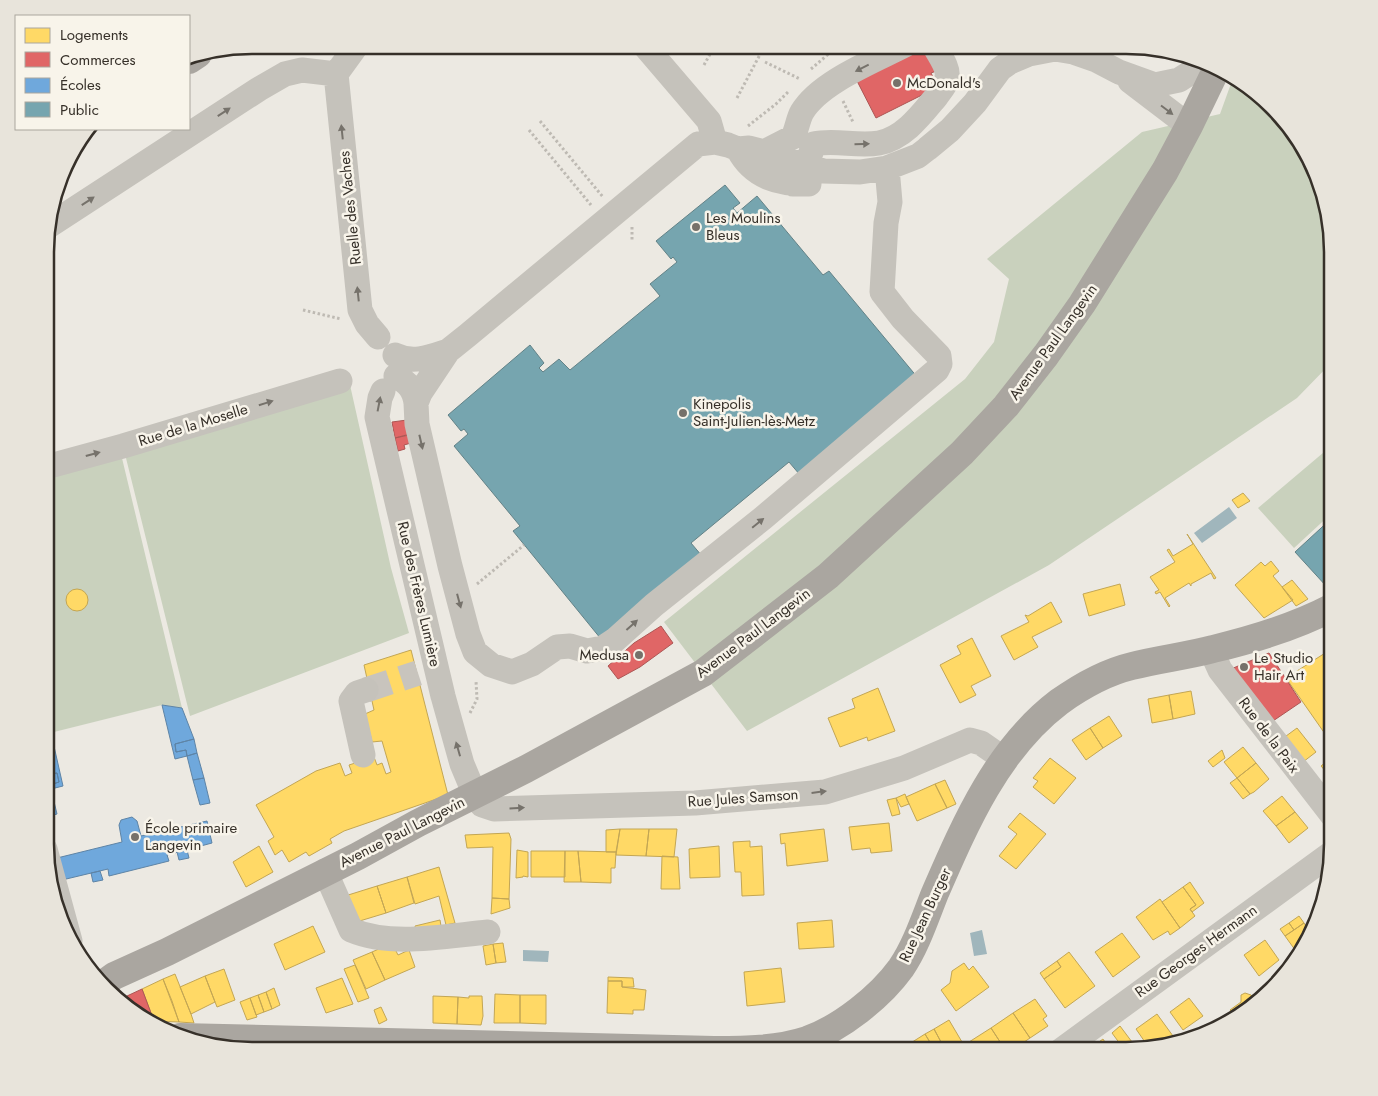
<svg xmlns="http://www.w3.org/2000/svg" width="1378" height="1096" viewBox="0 0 1378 1096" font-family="Jost,sans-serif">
  <rect width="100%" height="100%" fill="#ece9e2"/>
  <!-- green -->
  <path fill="#c9d1bd" d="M 1233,78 L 1263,96 L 1312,160 L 1333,251 L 1333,361 L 1297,398 L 1049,565 L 747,731 L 664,622 L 965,379 L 994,342 L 1009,279 L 987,259 L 1142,132 L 1220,114 Z
    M 350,385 L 391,568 L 409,633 L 190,716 L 123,446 Z
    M 1330,447 L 1333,451 L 1333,512 L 1294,548 L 1258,508 Z
    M 121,454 L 182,708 L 162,705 L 46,734 L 46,475 Z"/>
  <!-- water -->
  <path fill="#a0b6bc" d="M 1229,507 L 1237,518 L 1202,543 L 1194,533 Z
    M 982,930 L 987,954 L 974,956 L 970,933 Z
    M 523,950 L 549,951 L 548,962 L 523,961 Z"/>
  <!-- homes -->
  <path fill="#ffd966" stroke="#c3a654" d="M 1243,493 L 1250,501 L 1238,508 L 1232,500 Z
    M 1187,534 L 1216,578 L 1214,579 L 1211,573 L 1191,584 L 1191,586 L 1189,583 L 1165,598 L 1170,606 L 1169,607 L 1160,592 L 1156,594 L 1155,592 L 1159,590 L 1150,577 L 1175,562 L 1167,550 L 1169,549 L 1173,556 L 1193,544 Z
    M 1271,561 L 1279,571 L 1273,576 L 1293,600 L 1264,618 L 1235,585 L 1261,562 L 1265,566 Z
    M 1292,580 L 1308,599 L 1296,606 L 1282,587 Z
    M 1120,584 L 1125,605 L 1089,616 L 1083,594 Z
    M66 600a11 11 0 1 1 22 0a11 11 0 1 1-22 0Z
    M 1051,602 L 1062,622 L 1032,637 L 1038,647 L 1014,660 L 1001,636 L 1029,622 L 1025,615 L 1028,616 Z
    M 972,638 L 991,676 L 971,686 L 976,695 L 960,703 L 940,665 L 961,654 L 957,646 Z
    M 1333,648 L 1333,739 L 1330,741 L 1286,678 Z
    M 411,650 L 448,795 L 344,831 L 330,839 L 332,843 L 309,856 L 306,852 L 289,862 L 282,850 L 275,855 L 268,841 L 274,837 L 256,805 L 316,771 L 340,763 L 345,776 L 352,773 L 349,765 L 374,757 L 377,765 L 382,763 L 386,774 L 391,772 L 382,741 L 372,742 L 365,714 L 374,710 L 364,665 Z
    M 878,688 L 895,731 L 868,741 L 867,737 L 840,747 L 828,718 L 855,708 L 852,699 Z
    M 1191,691 L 1195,714 L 1173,719 L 1169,695 Z
    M 1169,695 L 1173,719 L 1152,723 L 1148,699 Z
    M 1109,716 L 1122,736 L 1103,748 L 1090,728 Z
    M 1090,728 L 1103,748 L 1086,760 L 1072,740 Z
    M 1297,728 L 1316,752 L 1303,762 L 1282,739 Z
    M 1243,747 L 1256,763 L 1237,778 L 1224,762 Z
    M 1222,750 L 1225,758 L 1213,767 L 1208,761 Z
    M 1333,756 L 1333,780 L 1321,766 Z
    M 1050,758 L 1076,778 L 1054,804 L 1033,787 L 1038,781 L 1033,778 Z
    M 1256,763 L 1269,779 L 1254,792 L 1250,794 L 1237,778 Z
    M 1237,778 L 1250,794 L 1243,799 L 1230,783 Z
    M 945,780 L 956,804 L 947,808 L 935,784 Z
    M 935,784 L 947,808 L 917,821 L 906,797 Z
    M 905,794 L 909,804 L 901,807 L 896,798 Z
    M 1282,796 L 1295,812 L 1276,826 L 1263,811 Z
    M 896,798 L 900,814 L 892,816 L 887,800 Z
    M 1295,812 L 1308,828 L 1289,843 L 1276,826 Z
    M 1020,813 L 1046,834 L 1016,869 L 999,856 L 1017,834 L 1008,827 Z
    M 889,823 L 892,851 L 871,853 L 870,848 L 852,850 L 849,827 Z
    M 620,829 L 616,852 L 606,852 L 606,830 Z
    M 620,829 L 649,829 L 646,856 L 616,855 Z
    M 649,829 L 677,829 L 674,857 L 646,856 Z
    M 824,829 L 828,861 L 787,866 L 785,843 L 781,844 L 780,834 Z
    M 509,833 L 511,839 L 509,899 L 492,898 L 493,847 L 467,848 L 465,835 Z
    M 750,841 L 750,847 L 762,846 L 764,895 L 742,896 L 741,872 L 735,872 L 733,842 Z
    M 259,846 L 273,872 L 246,887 L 233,862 Z
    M 719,846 L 720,877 L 690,878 L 689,849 Z
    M 517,850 L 528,852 L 528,877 L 523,876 L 523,877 L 516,878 Z
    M 531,851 L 565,851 L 565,877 L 531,877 Z
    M 565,851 L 578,851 L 581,882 L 564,882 Z
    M 578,851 L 616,852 L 615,868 L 611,868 L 611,883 L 581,882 Z
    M 662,856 L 678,857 L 680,889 L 661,889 Z
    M 439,867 L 455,923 L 446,925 L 439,896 L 415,904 L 407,877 Z
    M 407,877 L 414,903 L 386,913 L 377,886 Z
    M 1190,882 L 1204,903 L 1192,912 L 1190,909 L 1196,905 L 1183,887 Z
    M 377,886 L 386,913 L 353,923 L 345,896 Z
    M 1183,887 L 1196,905 L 1190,909 L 1195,916 L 1180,928 L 1162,902 Z
    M 492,898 L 509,899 L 510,908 L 491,914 Z
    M 1160,899 L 1180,928 L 1170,935 L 1168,931 L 1153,940 L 1136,917 Z
    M 1299,916 L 1304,923 L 1294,930 L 1289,923 Z
    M 440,920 L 441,926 L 416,932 L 415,926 Z
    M 832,920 L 834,947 L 799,949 L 797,923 Z
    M 1289,923 L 1294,930 L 1285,936 L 1280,929 Z
    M 1304,923 L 1311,933 L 1298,954 L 1285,936 Z
    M 313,926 L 325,952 L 285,970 L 274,944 Z
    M 1122,933 L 1140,957 L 1113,977 L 1095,952 Z
    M 1265,940 L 1279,960 L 1259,976 L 1244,955 Z
    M 392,943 L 398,955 L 409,950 L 415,967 L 385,980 L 372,952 Z
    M 503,943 L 506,962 L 496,963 L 493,944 Z
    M 493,944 L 496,963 L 486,965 L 483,946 Z
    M 372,952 L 385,980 L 366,989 L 353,960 Z
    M 1069,952 L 1095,986 L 1065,1008 L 1044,979 L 1061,967 L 1057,961 Z
    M 1057,961 L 1061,967 L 1044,979 L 1040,973 Z
    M 964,963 L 969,970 L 973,966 L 989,987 L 956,1011 L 941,990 L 950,983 L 952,971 Z
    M 355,965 L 369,998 L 358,1002 L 344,969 Z
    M 781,968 L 785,1002 L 747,1006 L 744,972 Z
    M 224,969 L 235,1000 L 217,1007 L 205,976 Z
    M 175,974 L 191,1014 L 194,1023 L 179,1022 L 163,979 Z
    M 205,976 L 215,1002 L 191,1014 L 180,987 Z
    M 608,977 L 633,978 L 634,987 L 622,987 L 622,981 L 608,981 Z
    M 342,978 L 353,1004 L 326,1013 L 316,988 Z
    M 163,979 L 172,1001 L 179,1022 L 150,1021 L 151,1013 L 142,989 Z
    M 608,981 L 622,981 L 622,987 L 646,990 L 644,1010 L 633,1010 L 633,1014 L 607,1013 Z
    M 274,988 L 280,1005 L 272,1009 L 266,992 Z
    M 266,992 L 272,1009 L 264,1012 L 258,995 Z
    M 1245,993 L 1251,995 L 1255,1000 L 1234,1015 L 1230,1010 L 1241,1002 L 1241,995 Z
    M 495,994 L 520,995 L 520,1023 L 494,1023 Z
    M 258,995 L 264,1012 L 256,1015 L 250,998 Z
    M 520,995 L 546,995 L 546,1024 L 520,1023 Z
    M 433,996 L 458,997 L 457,1024 L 433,1023 Z
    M 469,996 L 482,996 L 483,1016 L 481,1025 L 457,1024 L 458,997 L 469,998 Z
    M 250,998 L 257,1017 L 247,1020 L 240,1002 Z
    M 1189,998 L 1203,1016 L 1183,1030 L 1170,1012 Z
    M 1035,999 L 1047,1016 L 1043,1019 L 1048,1026 L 1030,1038 L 1013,1013 Z
    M 381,1007 L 387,1020 L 379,1024 L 374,1010 Z
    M 1013,1013 L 1030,1038 L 1011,1051 L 1006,1051 L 991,1028 Z
    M 1157,1014 L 1173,1036 L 1161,1044 L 1158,1045 L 1155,1040 L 1147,1045 L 1136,1029 Z
    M 949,1020 L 962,1042 L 947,1051 L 935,1051 L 933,1047 L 941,1042 L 934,1029 Z
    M 1120,1026 L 1132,1042 L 1123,1048 L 1112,1033 Z
    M 991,1028 L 1006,1051 L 975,1051 L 969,1042 Z
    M 934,1029 L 941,1042 L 933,1047 L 925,1034 Z
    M 925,1034 L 935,1051 L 898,1051 Z
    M 1103,1039 L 1107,1045 L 1098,1051 L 1086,1051 Z"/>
  <!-- shops -->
  <path fill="#e06666" stroke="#ad5654" d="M 922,46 L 939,70 L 931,73 L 938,87 L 876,118 L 856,79 Z
    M 407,420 L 410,434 L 395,438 L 392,422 Z
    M 409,435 L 411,443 L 404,445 L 405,449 L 398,451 L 395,438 Z
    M 661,626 L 673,643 L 640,667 L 618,679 L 608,666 L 634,643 Z
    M 1269,653 L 1301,702 L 1270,723 L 1231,669 Z
    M 142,989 L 151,1013 L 150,1021 L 134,1011 L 127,996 Z"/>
  <!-- schools -->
  <path fill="#6fa8dc" stroke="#5e84a6" d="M 162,705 L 182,708 L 194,739 L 175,744 L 176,752 L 186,750 L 187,756 L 175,759 Z
    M 51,733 L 63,786 L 51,789 L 50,785 L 59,782 L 57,773 L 46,775 L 46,734 Z
    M 194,739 L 197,753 L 187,756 L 186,750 L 176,752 L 175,744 Z
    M 197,753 L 204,778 L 193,780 L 187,756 Z
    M 57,773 L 59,782 L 50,785 L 57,814 L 47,817 L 46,810 L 46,775 Z
    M 204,778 L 210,803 L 200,805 L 193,780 Z
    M 132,817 L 137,821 L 141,836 L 207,821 L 212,843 L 167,855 L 169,861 L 109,876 L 108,869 L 62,880 L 57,858 L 122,842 L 119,825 L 121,820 Z
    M 187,850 L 189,858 L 179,860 L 177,852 Z
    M 100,871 L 103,880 L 93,882 L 91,873 Z"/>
  <!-- public -->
  <path fill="#76a5af" stroke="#638287" d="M 725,185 L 740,203 L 733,208 L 737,213 L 757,196 L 823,275 L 829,271 L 918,378 L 800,475 L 789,462 L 691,543 L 702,556 L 601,639 L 513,531 L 520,526 L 454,446 L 468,434 L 464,429 L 461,431 L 448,415 L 530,345 L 544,363 L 539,368 L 543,372 L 559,359 L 570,370 L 660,296 L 650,284 L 677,262 L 673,257 L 671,259 L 656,241 Z
    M 1333,517 L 1333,581 L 1327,587 L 1295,552 Z"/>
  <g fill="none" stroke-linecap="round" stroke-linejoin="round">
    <!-- minor-tunnel -->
    <path stroke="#c8c4bd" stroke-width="25" stroke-dasharray="25 12" stroke-linecap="butt" d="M 366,690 L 418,673"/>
    <!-- path -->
    <path stroke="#bebab3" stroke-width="3" stroke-dasharray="2.5 2.5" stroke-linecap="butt" d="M 765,62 L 800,79
      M 704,65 L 715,45
      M 811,69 L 839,45
      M 737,98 L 765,45
      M 843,101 L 853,122
      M 540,121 L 603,197
      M 748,126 L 776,104 L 789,91
      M 529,130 L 591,205
      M 632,227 L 632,242
      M 303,310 L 341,319
      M 477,584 L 524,545
      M 470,713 L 477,699 L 476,681"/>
    <!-- minor -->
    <path stroke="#c5c2bb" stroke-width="25" d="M 644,45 L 709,121 L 715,142 L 728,145 L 738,149 L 749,148 L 764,152 L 823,171 L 860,172 L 887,168 L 918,156 L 927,149 L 950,130 L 975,103 L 1000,69 L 1010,62 L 1029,54 L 1055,49 L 1073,52 L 1096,60 L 1119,72 L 1155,85 L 1179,80 L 1196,69 L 1202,60
      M 336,74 L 360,310 L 367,324 L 378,337
      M 336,74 L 357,45
      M 1130,81 L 1189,126
      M 715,142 L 698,144 L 468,335 L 448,351 L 420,393 L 416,403 L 417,424 L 450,566 L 468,634 L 475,652 L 491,665 L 512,672 L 532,664 L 557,647 L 570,646 L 587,651 L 603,648 L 615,640 L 654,605 L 763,518 L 937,370 L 940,364 L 939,356 L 903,319 L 882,292 L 886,223 L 890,202 L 887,168
      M 738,149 C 753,178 779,184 809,184
      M 764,152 L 793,137 C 797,129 798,119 802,112 C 820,82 874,61 905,45
      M 793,184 L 809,158 L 814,144 C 835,139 857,147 879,143 C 904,138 921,115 936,97 C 940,91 947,84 947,77 C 949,67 938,54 934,45
      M 47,227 L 259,89 L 285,74 L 302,70 L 336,74
      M 395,355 C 413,364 430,357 448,351
      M 396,376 C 408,383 414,389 416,403
      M 383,391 L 380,398 L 377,417 L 443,696 L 462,764 L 475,795 L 482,805 L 494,809 L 695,803 L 825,792 L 904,768 L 970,740 L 981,743 L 1004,759
      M 46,467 L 123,446 L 340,381
      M 1211,650 L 1220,670 L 1333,816
      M 363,755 L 351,701 L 357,693 L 366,690
      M 45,849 L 70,941
      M 325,871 L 351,930 C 391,947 445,936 488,932
      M 1060,1051 L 1333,852"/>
    <!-- major -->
    <path stroke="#aaa6a0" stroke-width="28" d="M 189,60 L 198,54
      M 103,984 L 114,976 L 167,952 L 358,856 L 418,823 L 526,769 L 703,673 L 828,576 L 962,453 L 1006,406 L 1046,355 L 1082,304 L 1165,171 L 1189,126 L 1217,68
      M 180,1037 L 714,1050 C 745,1050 776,1050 807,1040 C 841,1028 880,997 901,968 C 916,946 925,918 935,893 C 965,824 997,749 1059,702 C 1080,687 1107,672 1132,666 C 1159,659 1187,656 1213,649 C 1255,639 1295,627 1333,607"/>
  </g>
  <!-- one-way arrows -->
  <defs><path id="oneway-solid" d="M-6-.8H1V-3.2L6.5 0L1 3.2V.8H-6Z" transform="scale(1.25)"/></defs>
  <g fill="#76726b">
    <use href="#oneway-solid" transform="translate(862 68) rotate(153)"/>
    <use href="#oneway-solid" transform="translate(1167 110) rotate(37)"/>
    <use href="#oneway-solid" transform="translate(224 112) rotate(-33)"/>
    <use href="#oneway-solid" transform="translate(342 132) rotate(-96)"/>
    <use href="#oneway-solid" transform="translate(862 144) rotate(-2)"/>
    <use href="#oneway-solid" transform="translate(88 201) rotate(-33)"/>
    <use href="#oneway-solid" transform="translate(358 294) rotate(-96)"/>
    <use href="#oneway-solid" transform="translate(266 403) rotate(-17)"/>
    <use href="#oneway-solid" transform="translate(379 404) rotate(-79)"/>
    <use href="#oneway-solid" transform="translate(421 442) rotate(77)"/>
    <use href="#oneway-solid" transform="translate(93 454) rotate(-15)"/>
    <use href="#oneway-solid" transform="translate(758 523) rotate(-39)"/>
    <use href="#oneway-solid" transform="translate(459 601) rotate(75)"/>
    <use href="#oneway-solid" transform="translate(632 625) rotate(-42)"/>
    <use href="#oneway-solid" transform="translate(458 749) rotate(-106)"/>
    <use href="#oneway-solid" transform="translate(819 792) rotate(-7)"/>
    <use href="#oneway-solid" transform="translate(517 808) rotate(-3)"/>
  </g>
  <!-- markers -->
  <g fill="#76716a" stroke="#f8f4ea" stroke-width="2">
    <circle cx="897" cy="83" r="5"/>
    <circle cx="696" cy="227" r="5"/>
    <circle cx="683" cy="413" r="5"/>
    <circle cx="639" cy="655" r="5"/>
    <circle cx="1244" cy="667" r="5"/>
    <circle cx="135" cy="837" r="5"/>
  </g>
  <g text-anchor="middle" stroke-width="5" stroke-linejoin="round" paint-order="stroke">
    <!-- poi labels -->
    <g font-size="15" fill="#363029" stroke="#f8f4ea" text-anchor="start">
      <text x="907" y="88">McDonald's</text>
      <text x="706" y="223">Les Moulins<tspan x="706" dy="17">Bleus</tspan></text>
      <text x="693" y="409">Kinepolis<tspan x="693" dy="17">Saint-Julien-lès-Metz</tspan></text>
      <text x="629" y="660" text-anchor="end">Medusa</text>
      <text x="1254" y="663">Le Studio<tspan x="1254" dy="17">Hair Art</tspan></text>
      <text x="145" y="833">École primaire<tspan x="145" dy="17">Langevin</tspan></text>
    </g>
    <!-- street labels -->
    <g font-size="15" fill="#363029" stroke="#f8f4ea">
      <text transform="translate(350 208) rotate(-96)" y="5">Ruelle des Vaches</text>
      <text transform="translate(1053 342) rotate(-54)" y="5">Avenue Paul Langevin</text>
      <text transform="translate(193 425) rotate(-17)" y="5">Rue de la Moselle</text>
      <text transform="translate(419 594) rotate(77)" y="5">Rue des Frères Lumière</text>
      <text transform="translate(753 633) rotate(-37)" y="5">Avenue Paul Langevin</text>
      <text transform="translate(1269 735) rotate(53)" y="5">Rue de la Paix</text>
      <text transform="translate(743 798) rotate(-4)" y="5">Rue Jules Samson</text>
      <text transform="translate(402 832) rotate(-27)" y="5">Avenue Paul Langevin</text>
      <text transform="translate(925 915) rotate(-65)" y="5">Rue Jean Burger</text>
      <text transform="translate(1196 951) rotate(-36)" y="5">Rue Georges Hermann</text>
    </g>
  </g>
  <!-- crop -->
  <path d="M0 0H1378V1096H0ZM252 54H1126A198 198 0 0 1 1324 252V844A198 198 0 0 1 1126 1042H252A198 198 0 0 1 54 844V252A198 198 0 0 1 252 54Z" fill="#e8e4db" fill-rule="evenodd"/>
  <path fill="none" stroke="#363029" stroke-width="2.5" d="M252 54H1126A198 198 0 0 1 1324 252V844A198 198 0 0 1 1126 1042H252A198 198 0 0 1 54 844V252A198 198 0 0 1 252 54Z"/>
  <!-- legend -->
  <rect x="15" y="15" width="175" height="115" fill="#f8f4ea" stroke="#aaa69d"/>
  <rect x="25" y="28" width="25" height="15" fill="#ffd966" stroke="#aaa69d"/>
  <text x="60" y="40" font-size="15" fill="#363029">Logements</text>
  <rect x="25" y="52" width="25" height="15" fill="#e06666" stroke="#aaa69d"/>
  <text x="60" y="65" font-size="15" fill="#363029">Commerces</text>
  <rect x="25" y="78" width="25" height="15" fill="#6fa8dc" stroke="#aaa69d"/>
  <text x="60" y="90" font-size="15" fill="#363029">Écoles</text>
  <rect x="25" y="102" width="25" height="15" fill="#76a5af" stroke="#aaa69d"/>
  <text x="60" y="115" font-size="15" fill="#363029">Public</text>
</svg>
